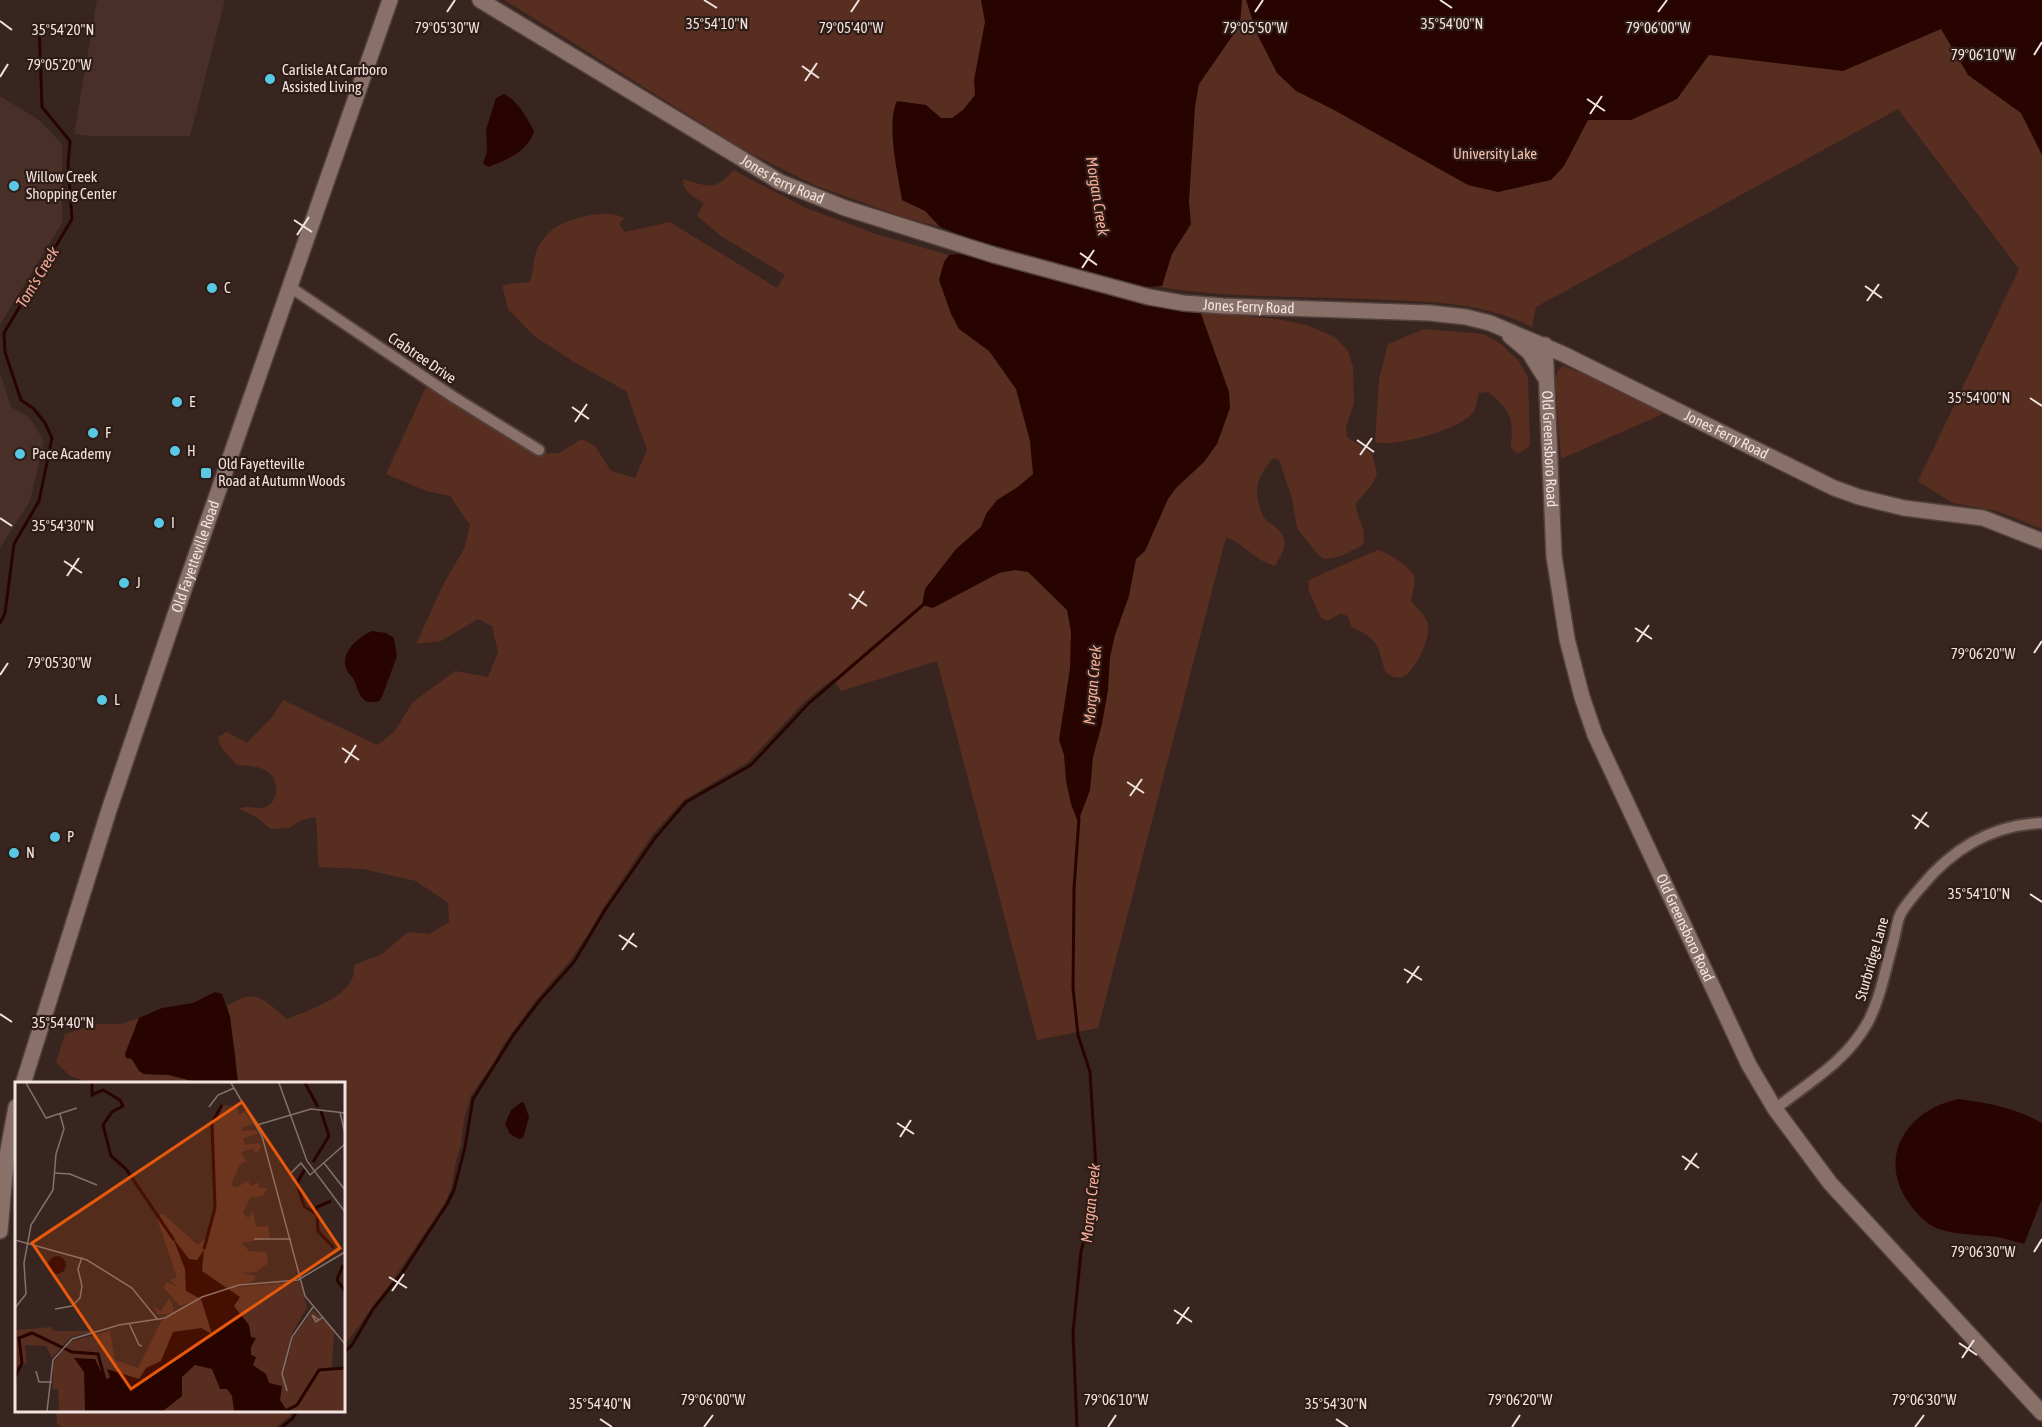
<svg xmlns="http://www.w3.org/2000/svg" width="2042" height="1427" viewBox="0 0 2042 1427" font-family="'Asap Condensed',sans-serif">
  <rect width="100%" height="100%" fill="#39251f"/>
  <!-- built -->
  <path fill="#482f27" d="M 97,0 L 225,0 L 190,136 L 90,136 L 74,134 Z
    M 0,96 L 39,120 L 62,144 L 62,223 L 0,325 Z
    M 0,373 L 11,407 L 29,417 L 44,441 L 30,501 L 0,548 Z"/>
  <!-- green -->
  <path fill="#582e21" d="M 505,0 L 2042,0 L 2042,529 L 1997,511 L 1952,503 L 1918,481 L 2019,269 L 1898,109 L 1536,307 L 1532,327 C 1487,304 1439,302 1389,300 C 1313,296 1235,299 1160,287 L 903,217 L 814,185 L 746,151 Z
    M 733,170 L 806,208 L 879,235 L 1131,307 L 1201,317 L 1200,311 L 1283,320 L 1306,325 L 1335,337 L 1348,351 L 1353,367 L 1354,404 L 1346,427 L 1347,437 L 1372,453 L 1377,474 L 1371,486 L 1356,503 C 1356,521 1367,524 1363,545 L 1339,557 L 1325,559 L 1319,556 L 1297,528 L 1292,498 L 1279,460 L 1273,458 C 1260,473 1254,485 1259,506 C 1261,510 1262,515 1265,519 C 1271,525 1282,529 1284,540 C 1286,548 1279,559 1275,566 C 1256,561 1244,544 1226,537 L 1098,1028 L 1037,1040 L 937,661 L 841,691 L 833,679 L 806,700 L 748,762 L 684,800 L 652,835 L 603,908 L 590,931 L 569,962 L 536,1000 L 503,1045 L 494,1062 L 471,1095 L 464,1119 L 461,1146 L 456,1161 L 451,1189 L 445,1203 L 395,1277 L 344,1346 L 344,1084 L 238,1083 L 235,1051 L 227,1006 C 256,987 263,999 287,1019 C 307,1011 342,1000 352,979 C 354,975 354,969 354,965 L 382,954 L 408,932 L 429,934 L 449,922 L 448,903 L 416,881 L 363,869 L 319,867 C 316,850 319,834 315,817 L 302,820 L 289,828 L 271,829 L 256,817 L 239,809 C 248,804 257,811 266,807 C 271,805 275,799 276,793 C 277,768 258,766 237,765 C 230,757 219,748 218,737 L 227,732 L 247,743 L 272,717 L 283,700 L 377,745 L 394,732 L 413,702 L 455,671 L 488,677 L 498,652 L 492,626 L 478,619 L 441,641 L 416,644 L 444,583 L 465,547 L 470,525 L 450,496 L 426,491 L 386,474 L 427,385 L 534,454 L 559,453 L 582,439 L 595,446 L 611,471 L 635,478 L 647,450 L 626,391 L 574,362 L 534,336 L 508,309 L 502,285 L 530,282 C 533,272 534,257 537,249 C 540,243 547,234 552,230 C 566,218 608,208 624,218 L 619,224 L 625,232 L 670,222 L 777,288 L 785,275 L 721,236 L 697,216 L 704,203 C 694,197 683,192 683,179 C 706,186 716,192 733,170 Z
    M 1424,329 L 1483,334 L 1501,344 L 1517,359 L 1528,377 L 1530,446 L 1517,454 L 1511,447 C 1513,418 1512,411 1488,392 L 1479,393 C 1477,398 1477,406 1474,411 C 1464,429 1393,448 1375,442 L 1379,379 L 1388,344 Z
    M 1563,366 L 1595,378 L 1665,413 L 1561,459 L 1555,379 L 1558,370 Z
    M 1378,550 C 1387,552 1411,567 1414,576 C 1416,583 1412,593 1411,601 C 1417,608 1426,616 1428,624 C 1431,637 1415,673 1402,677 C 1394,679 1390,675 1385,671 C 1377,644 1379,639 1351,627 L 1348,616 L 1340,614 L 1327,621 L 1321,618 L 1309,591 L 1308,581 L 1315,577 Z
    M 139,1018 L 125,1054 C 132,1059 137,1067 144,1074 L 169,1075 L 200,1083 L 91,1083 L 70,1076 L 56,1062 L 65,1034 L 97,1024 L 122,1024 Z
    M 56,1411 L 56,1410 L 293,1411 L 290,1416 L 276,1427 L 62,1427 L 57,1424 Z"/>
  <!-- water -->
  <path fill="#280400" d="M 981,0 L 1242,0 L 1240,25 L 1199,84 L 1195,107 L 1189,202 L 1191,224 L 1172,254 L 1162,286 L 1144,287 L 1107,277 L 1108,292 L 1200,311 L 1229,392 L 1230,408 L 1217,444 L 1204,462 L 1176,488 L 1168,499 L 1145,551 L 1136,559 L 1129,596 L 1115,635 L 1110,657 L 1108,690 L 1102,724 L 1093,757 L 1090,790 L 1078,822 L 1071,804 L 1066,781 L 1064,755 L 1059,740 L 1070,668 L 1071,632 L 1067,610 L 1028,572 L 1015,570 L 999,573 L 933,608 L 922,605 L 925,589 L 956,549 L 981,527 L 986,514 L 997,500 L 1019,486 L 1033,474 L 1030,441 L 1016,389 L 989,351 L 959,329 L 951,314 L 939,280 L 944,262 L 949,255 L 960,254 L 1054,277 L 1058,263 L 974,240 L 940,227 L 925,211 L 902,200 C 898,175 886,124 897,101 L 926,105 L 941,118 L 952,118 L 963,110 L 975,95 L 974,80 L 985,22 Z
    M 1246,0 L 2042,0 L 2042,155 L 2021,113 L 1968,75 L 1941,29 L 1843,71 L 1709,55 L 1677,99 L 1631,120 L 1588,120 L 1564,166 L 1551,180 L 1498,192 L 1468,185 L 1334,110 L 1296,91 L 1277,73 L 1257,34 Z
    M 504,94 C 518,101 527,118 534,131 C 528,152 506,160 488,167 L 483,163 L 487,152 L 486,130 L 496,98 Z
    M 372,631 L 386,633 L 394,638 L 397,656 L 382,697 L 379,701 C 360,706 360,693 354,680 C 352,676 347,672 346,668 C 340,652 360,636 372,631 Z
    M 215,992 L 222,994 L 230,1016 L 238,1083 L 200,1083 L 169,1075 L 144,1074 L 139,1071 L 132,1059 L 126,1058 L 125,1054 L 139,1018 L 162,1008 L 193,1003 Z
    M 1959,1099 C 1989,1103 2015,1108 2042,1123 L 2042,1199 L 2024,1244 C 2017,1242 2009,1240 2002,1238 C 1981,1234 1947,1236 1929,1224 C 1919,1217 1912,1208 1905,1197 C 1878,1151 1912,1108 1959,1099 Z
    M 522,1102 L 524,1103 L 529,1117 L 523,1138 L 519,1139 L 510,1134 L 505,1124 L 511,1110 Z"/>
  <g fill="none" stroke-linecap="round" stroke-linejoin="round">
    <!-- stream -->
    <path stroke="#280400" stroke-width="3" d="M 0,623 L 5,613 L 14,544 L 39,501 L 52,438 L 45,423 L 34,409 L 21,400 L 5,352 L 4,333 L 72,219 L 68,165 L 70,141 L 42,107 L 39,24
      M 344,1352 L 352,1345 L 373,1309 L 402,1273 L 447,1204 L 454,1190 L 465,1147 L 473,1099 L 514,1034 L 540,1000 L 574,962 L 605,910 L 655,838 L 686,802 L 751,765 L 809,703 L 923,605
      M 282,1427 L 293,1418 L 297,1410
      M 1077,1427 L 1073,1333 L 1081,1251 L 1087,1230 L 1096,1169 L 1090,1072 L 1078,1035 L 1073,988 L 1074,889 L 1079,818"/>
    <defs>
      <path id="street" d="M 290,287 L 452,396 L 539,450
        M 1775,1109 C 1809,1082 1846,1062 1868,1022 C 1881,997 1886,966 1894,939 C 1896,931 1897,920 1901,913 C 1906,904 1914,895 1921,887 C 1952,849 1992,825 2042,823"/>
      <g id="secondary">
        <path id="s1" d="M 480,0 L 780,182 L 845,208 L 994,255 L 1149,297 L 1183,303 L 1223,306 L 1430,313 L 1466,317 L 1490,323 L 1563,354 L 1834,488 L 1859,497 L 1904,508 L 1983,518 L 2042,541"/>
        <path d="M 1510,336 L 1529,352 L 1544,376"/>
        <path id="s2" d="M 1545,345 L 1554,556 L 1567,639 L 1582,697 L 1595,735 L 1749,1065 L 1775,1109 L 1830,1183 L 2042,1413"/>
        <path id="s3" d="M 23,1084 L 109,810 L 174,618 L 390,0"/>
        <path d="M 0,1231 L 6,1161 L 16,1107"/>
      </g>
    </defs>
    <!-- street casing -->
    <use href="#street" stroke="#52413c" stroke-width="14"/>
    <!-- secondary casing -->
    <use href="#secondary" stroke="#52413c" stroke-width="18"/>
    <!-- street -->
    <use href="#street" stroke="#897169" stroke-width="10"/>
    <!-- secondary -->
    <use href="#secondary" stroke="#897169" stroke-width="15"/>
  </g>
  <!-- ticks -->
  <path fill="none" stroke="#f1e3df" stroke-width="2" d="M 704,0 L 717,8M 1440,0 L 1452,8M 447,12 L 455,0M 851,12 L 859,0M 1255,12 L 1263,0M 1658,12 L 1667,0M 0,21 L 12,30M 2034,55 L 2042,42M 802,66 L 819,78M 0,77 L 8,64M 805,81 L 817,63M 1587,99 L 1605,111M 1590,114 L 1602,96M 294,220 L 312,232M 297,235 L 309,217M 1080,253 L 1097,265M 1082,268 L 1094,250M 1865,286 L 1882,298M 1867,301 L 1879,284M 2030,398 L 2042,406M 572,407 L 589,419M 575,422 L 587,404M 1357,440 L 1374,452M 1360,455 L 1372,438M 0,518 L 12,526M 64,561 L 82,573M 67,576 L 79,558M 849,594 L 867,606M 852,609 L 864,591M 1635,628 L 1652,639M 1637,642 L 1649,625M 2034,653 L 2042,641M 0,675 L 8,663M 342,748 L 359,760M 345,763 L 356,745M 1127,782 L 1144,793M 1130,796 L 1142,779M 1912,815 L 1929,827M 1915,829 L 1927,812M 2030,894 L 2042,902M 619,935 L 637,947M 622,950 L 634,933M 1404,969 L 1422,980M 1407,983 L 1419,966M 0,1014 L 12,1022M 897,1123 L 914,1134M 900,1137 L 911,1120M 1682,1156 L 1699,1168M 1685,1170 L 1697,1153M 2034,1252 L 2042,1239M 389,1277 L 407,1288M 392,1291 L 404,1274M 1174,1310 L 1192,1322M 1177,1324 L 1189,1307M 1959,1343 L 1977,1355M 1962,1358 L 1974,1340M 600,1419 L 612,1427M 1336,1419 L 1348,1427M 704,1427 L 713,1415M 1108,1427 L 1116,1415M 1512,1427 L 1520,1415M 1915,1427 L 1924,1415"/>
  <!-- markers -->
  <g fill="#59c8e5" stroke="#2f1c16" stroke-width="2">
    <circle cx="270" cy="79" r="6"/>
    <circle cx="14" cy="186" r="6"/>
    <circle cx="212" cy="288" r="6"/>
    <circle cx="177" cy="402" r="6"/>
    <circle cx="93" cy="433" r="6"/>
    <circle cx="175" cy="451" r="6"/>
    <circle cx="20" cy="454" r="6"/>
    <rect x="200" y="467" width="12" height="12" rx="3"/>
    <circle cx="159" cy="523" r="6"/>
    <circle cx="124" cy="583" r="6"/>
    <circle cx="102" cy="700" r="6"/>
    <circle cx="55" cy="837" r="6"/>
    <circle cx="14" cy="853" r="6"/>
  </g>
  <g text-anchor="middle" stroke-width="4.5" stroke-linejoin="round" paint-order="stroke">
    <!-- poi labels -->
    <g font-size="15" fill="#f1e3df" stroke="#2f1c16" text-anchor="start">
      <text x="282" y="75">Carlisle At Carrboro<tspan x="282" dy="17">Assisted Living</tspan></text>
      <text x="26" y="182">Willow Creek<tspan x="26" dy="17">Shopping Center</tspan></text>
      <text x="224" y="293">C</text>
      <text x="189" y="407">E</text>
      <text x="105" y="438">F</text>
      <text x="187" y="456">H</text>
      <text x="32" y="459">Pace Academy</text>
      <text x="218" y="469">Old Fayetteville<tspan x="218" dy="17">Road at Autumn Woods</tspan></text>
      <text x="171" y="528">I</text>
      <text x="136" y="588">J</text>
      <text x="114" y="705">L</text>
      <text x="67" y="842">P</text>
      <text x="26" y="858">N</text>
    </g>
    <!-- park labels -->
    <g font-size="15" fill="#f4beae" stroke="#2f1c16">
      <text x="1495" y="159">University Lake</text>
    </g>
    <!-- street labels -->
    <g font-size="15" fill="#f1e3df" stroke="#2f1c16">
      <text dy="5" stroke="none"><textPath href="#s1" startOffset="352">Jones Ferry Road</textPath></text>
      <text dy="5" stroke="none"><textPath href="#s1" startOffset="838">Jones Ferry Road</textPath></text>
      <text transform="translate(422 358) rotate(34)" y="5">Crabtree Drive</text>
      <text dy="5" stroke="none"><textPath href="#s1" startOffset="1342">Jones Ferry Road</textPath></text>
      <text dy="5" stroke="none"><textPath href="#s2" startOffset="104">Old Greensboro Road</textPath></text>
      <text dy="5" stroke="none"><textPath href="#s3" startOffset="555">Old Fayetteville Road</textPath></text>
      <text dy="5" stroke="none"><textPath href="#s2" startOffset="608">Old Greensboro Road</textPath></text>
      <text transform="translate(1872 959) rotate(-74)" y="5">Sturbridge Lane</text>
    </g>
    <!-- water labels -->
    <g font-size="16" font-style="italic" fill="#f4ad98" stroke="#2f1c16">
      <text transform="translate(1098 196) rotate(81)" y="6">Morgan Creek</text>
      <text transform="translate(37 277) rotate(-59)" y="6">Tom's Creek</text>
      <text transform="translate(1092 685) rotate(-85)" y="6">Morgan Creek</text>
      <text transform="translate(1090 1203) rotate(-84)" y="6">Morgan Creek</text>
    </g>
  </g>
  <!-- overview -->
  <g transform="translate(15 1082)">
    <rect width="330" height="330" fill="#39251f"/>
    <path d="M 207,23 L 221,24 L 224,33 L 230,29 L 238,42 L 227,45 L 227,49 L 241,48 L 243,52 L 228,56 L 230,63 L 244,61 L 247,65 L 241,71 L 237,66 L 226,71 L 232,79 L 225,82 L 216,103 L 222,105 L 233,99 L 236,104 L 245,100 L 243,105 L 252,106 L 248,114 L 235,116 L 228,131 L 233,136 L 238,129 L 241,145 L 253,144 L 255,156 L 227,161 L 234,169 L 252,170 L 253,181 L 241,190 L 226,191 L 242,194 L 238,199 L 165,224 L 148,205 L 152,200 L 163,205 L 155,198 L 162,195 L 142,137 L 147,131 L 183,163 L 193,154 L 201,126 L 198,41 ZM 285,199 L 292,225 L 277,251 L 270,287 L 278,256 L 298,228 L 319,247 L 317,286 L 330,286 L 329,329 L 44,329 L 43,307 L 38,307 L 38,281 L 56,259 L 95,249 L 100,278 L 123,286 L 146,239 L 181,219 L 221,205 ZM 154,216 L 159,227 L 157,231 L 143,233 L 138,224 L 146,229 ZM 37,245 L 38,249 L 83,249 L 56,255 L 37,276 L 31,264 L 10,263 L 12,281 L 2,285 L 0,248 Z" fill="#582e21"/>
    <path d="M 158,156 L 174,177 L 182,178 L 189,168 L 187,189 L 225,215 L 219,224 L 234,243 L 236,255 L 241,256 L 236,265 L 236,273 L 241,275 L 238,283 L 251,292 L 254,301 L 267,304 L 265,318 L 272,329 L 219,329 L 217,314 L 212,307 L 205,307 L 197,287 L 180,283 L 167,295 L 167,314 L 148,329 L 70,329 L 69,290 L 59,276 L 80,277 L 90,298 L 95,295 L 92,287 L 124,297 L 131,286 L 146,279 L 158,250 L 186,246 L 197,252 L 186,217 L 171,209 L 170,187 ZM33 183a9 9 0 1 1 18 0a9 9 0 1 1-18 0Z" fill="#280400"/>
    <path fill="none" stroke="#280400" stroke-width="3" d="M 77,1 L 77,13 L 88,8 L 105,18 L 108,24 L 97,30 L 88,43 L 96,74 L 111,87 L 159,158M 290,1 L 303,25M 298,80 L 314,54 L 306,29M 290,87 L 282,101 L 287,118 L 290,125 L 302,132 L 303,149 L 319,166M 300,130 L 302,125 L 316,119M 189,167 L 200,126 L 197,41 L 207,23M 328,183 L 322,198 L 330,209M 0,295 L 7,281 L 4,256 L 17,251 L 57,270 L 83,272 L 90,298M 270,329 L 282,323 L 304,288 L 330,286"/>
    <path fill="none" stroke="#83716c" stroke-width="1.5" d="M 11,1 L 31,36 L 62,26M 216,1 L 247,54 L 290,214 L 330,262M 264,1 L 292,79 L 330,130M 194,25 L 203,13 L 219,6M 325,30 L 330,52M 242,43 L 296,27 L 330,31M 309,81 L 330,108M 39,91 L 55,92 L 82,103M 276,91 L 286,81 L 295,93 L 330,62M 239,157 L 276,157M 0,158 L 72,178 L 117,206 L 143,238M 0,226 L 11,212 L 9,181 L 16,143 L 38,108 L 41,72 L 49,47 L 45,32M 40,227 L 57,224 L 65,216 L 67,204 L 63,187 L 67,175M 304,238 L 297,233 L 301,240 L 308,235M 114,241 L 124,263 L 127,264 L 124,263M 21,289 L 24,300 L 37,300M 272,309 L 267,292 L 277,255 L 298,225M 32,329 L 38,278 L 57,257 L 104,243 L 150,236 L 187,215 L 224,203 L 283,198 L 330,170"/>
    <path fill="#e8590c" fill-opacity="0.15" stroke="#e8590c" stroke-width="3" d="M 227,20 L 325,166 L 116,307 L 17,161 Z"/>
    <rect width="330" height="330" fill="none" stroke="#f1e3df" stroke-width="3"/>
  </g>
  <g font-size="15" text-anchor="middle" fill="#f1e3df" stroke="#2f1c16" stroke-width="4.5" stroke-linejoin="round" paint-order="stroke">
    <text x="717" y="29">35°54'10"N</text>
    <text x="1452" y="29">35°54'00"N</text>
    <text x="447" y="33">79°05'30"W</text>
    <text x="851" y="33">79°05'40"W</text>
    <text x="1255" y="33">79°05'50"W</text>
    <text x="1658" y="33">79°06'00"W</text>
    <text x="63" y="35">35°54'20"N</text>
    <text x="1983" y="60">79°06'10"W</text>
    <text x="59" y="70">79°05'20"W</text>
    <text x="1979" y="403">35°54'00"N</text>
    <text x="63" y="531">35°54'30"N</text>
    <text x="1983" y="659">79°06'20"W</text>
    <text x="59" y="668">79°05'30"W</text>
    <text x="1979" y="899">35°54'10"N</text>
    <text x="63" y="1028">35°54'40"N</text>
    <text x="1983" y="1257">79°06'30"W</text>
    <text x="713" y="1405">79°06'00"W</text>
    <text x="1116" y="1405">79°06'10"W</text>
    <text x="1520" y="1405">79°06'20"W</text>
    <text x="1924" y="1405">79°06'30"W</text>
    <text x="600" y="1409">35°54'40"N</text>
    <text x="1336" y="1409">35°54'30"N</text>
  </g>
</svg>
